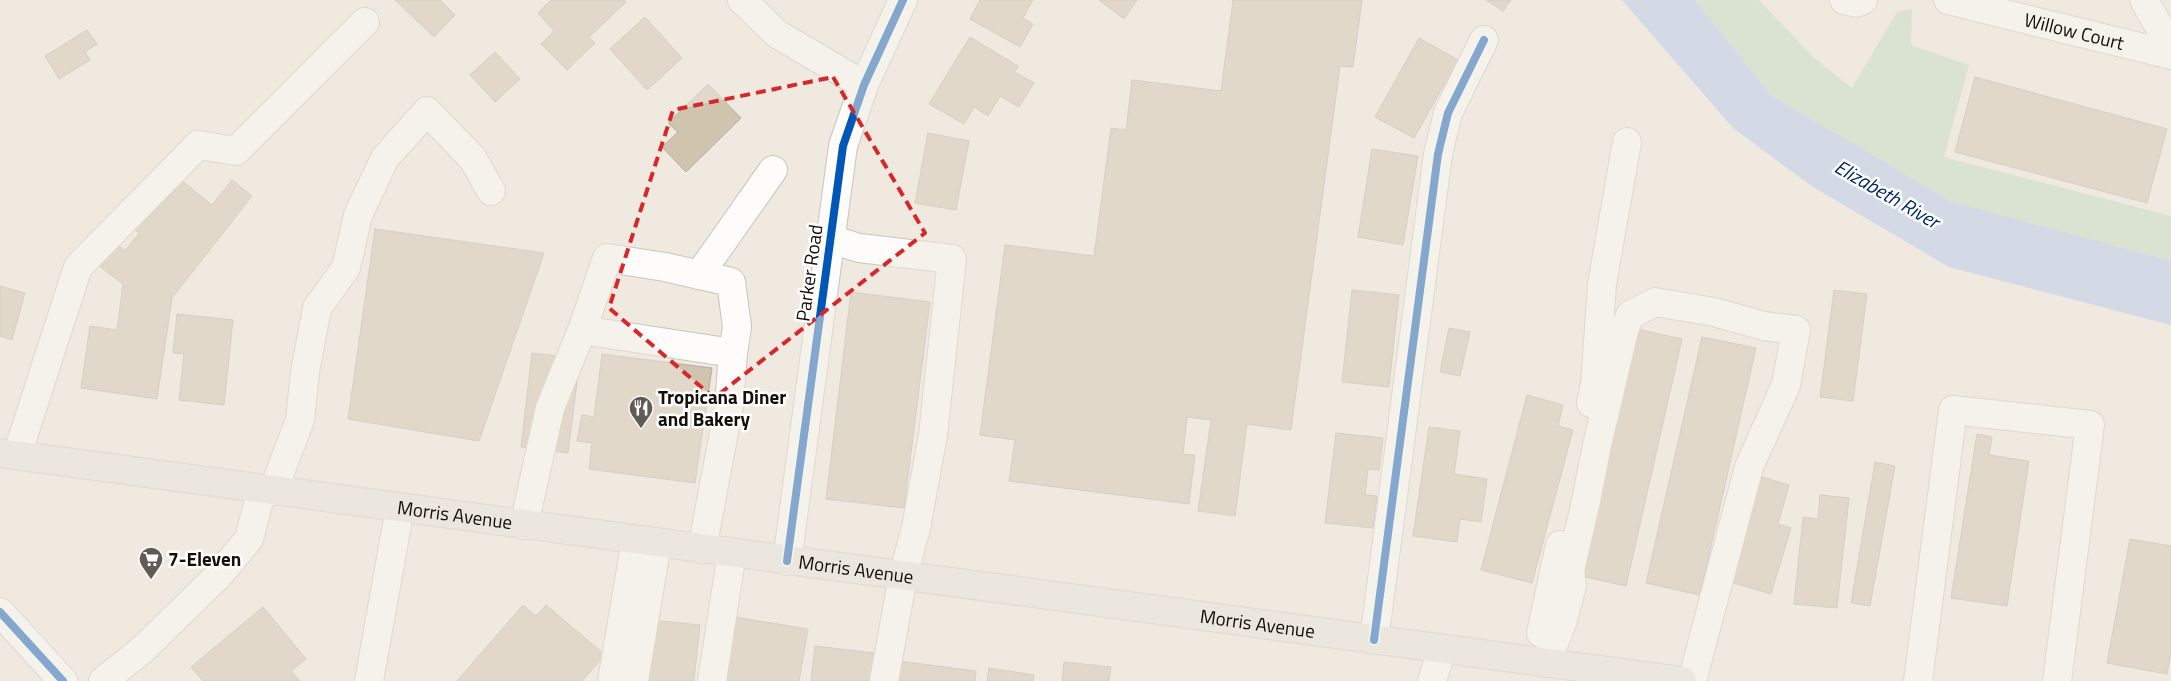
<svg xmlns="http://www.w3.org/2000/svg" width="2171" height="681" viewBox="0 0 2171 681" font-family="'Titillium Web',sans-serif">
  <rect width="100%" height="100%" fill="#efe9df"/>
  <!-- green -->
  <path fill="#c2dbc0" d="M 1695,0 L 1759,0 L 1813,57 L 1852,88 L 1897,12 L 1912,9 L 1911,45 L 1969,65 L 1944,157 L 2171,216 L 2171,261 L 1952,203 L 1771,95 Z"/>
  <!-- water -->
  <path fill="#b1c7ed" d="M 1622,0 L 1695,0 L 1771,95 L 1952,202 L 2171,261 L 2171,325 L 1949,267 L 1813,187 L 1733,128 Z"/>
  <!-- building -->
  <path fill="#d0c4af" stroke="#b4afa7" d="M 395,0 L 440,0 L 455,15 L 434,37 Z
    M 551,0 L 624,0 L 626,2 L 589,37 L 595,43 L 567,70 L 541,44 L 554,31 L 538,13 Z
    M 980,0 L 1033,0 L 1023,18 L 1033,24 L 1020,47 L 970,19 Z
    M 1099,0 L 1137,0 L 1124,19 Z
    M 1233,0 L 1362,0 L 1353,67 L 1340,66 L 1291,430 L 1247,424 L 1235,516 L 1198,511 L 1211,420 L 1187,417 L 1183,454 L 1195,455 L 1189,504 L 1009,481 L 1015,440 L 980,435 L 1005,245 L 1094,256 L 1111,128 L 1126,130 L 1132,80 L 1221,91 Z
    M 1486,0 L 1511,0 L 1503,11 Z
    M 645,17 L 682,58 L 647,90 L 610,49 Z
    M 87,30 L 97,44 L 85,52 L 90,60 L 59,79 L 45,56 Z
    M 970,37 L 1018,66 L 1015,72 L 1034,83 L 1019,107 L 1000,96 L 988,116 L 974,107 L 964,124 L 929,104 Z
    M 1419,38 L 1460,61 L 1447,86 L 1444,85 L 1414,138 L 1375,117 Z
    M 495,52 L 520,79 L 495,102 L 470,75 Z
    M 1975,77 L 2167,129 L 2147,203 L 1955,152 Z
    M 708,84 L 741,118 L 686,172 L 662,147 L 678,132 L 668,123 Z
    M 928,133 L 969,141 L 956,210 L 915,203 Z
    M 1372,149 L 1418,156 L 1403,245 L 1358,237 Z
    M 176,176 L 212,205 L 232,180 L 252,196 L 172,298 L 157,399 L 81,388 L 90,326 L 117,330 L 123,284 L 98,265 L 115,243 L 125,251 L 139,233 L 134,229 Z
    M 375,229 L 544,253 L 479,441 L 348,419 Z
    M 0,286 L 25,293 L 12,340 L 0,336 Z
    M 1352,290 L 1399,295 L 1389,387 L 1342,382 Z
    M 1834,290 L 1867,294 L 1853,401 L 1820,397 Z
    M 851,292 L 930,302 L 904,508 L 826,499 Z
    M 177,314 L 233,320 L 224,405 L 179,400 L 184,354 L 173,353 Z
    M 1628,327 L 1682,339 L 1626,586 L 1572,574 Z
    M 1449,328 L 1470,332 L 1460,376 L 1440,372 Z
    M 1702,337 L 1756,348 L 1700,595 L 1646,583 Z
    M 532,353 L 580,359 L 568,453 L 521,447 Z
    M 602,354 L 712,368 L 695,483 L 589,469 L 592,443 L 577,441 L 582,415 L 594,417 Z
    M 1527,395 L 1563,405 L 1558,426 L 1573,430 L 1532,583 L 1481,570 Z
    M 1429,427 L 1460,431 L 1454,474 L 1487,479 L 1481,522 L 1460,519 L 1457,542 L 1413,536 Z
    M 1336,433 L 1383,438 L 1379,470 L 1368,469 L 1365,495 L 1377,496 L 1373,528 L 1325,523 Z
    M 1977,434 L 1992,437 L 1989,455 L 2029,461 L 2007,606 L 1951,598 Z
    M 1875,462 L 1895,466 L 1870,606 L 1851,603 Z
    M 1752,474 L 1789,485 L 1778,524 L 1791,528 L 1771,594 L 1720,579 Z
    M 1820,495 L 1849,498 L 1837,608 L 1794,604 L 1803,517 L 1818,519 Z
    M 2130,539 L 2171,546 L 2171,652 L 2167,674 L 2107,663 Z
    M 523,605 L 536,616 L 546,605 L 605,655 L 582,681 L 457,681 Z
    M 263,607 L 306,659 L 291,671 L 300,681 L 203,681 L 191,667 Z
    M 735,617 L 808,629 L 799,681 L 725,681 Z
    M 651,620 L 700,625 L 694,681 L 644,681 Z
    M 815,646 L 874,653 L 870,681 L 811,681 Z
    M 891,660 L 976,671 L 975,681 L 888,681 Z
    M 1064,662 L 1111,667 L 1109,681 L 1062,681 Z
    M 989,668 L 1034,675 L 1033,681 L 987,681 Z"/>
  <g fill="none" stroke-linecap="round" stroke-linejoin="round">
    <defs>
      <g id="minor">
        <path d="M 742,0 L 777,34 L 864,85"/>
        <path d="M 1844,0 L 1856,3 L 1863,0"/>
        <path id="s1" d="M 1948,0 L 2171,55"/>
        <path d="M 2144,0 L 2171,48"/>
        <path d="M 830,239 L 859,248 L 952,259 L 933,435 L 916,528 L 903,576 L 884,681"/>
        <path d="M 699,275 L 773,170"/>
        <path d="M 582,330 L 607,258 L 665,267 L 731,282 L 737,327 L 733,353"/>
        <path d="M 1591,403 L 1595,385 L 1602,284 L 1627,142"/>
        <path d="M 17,455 L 78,267 L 198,145 L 236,151 L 365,22"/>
        <path d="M 273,491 L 300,420 L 305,372 L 317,308 L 346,268 L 358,215 L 385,158 L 427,111 L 473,159 L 491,191"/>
        <path d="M 524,525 L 550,408 L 582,330 L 733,353 L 729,406 L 702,549"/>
        <path d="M 787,561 L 843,146 L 864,85 L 903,0"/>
        <path d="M 0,612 L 63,681"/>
        <path d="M 1541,633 L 1560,545"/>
        <path d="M 1374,640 L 1438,154 L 1448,113 L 1484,40"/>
        <path d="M 1546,663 L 1562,623 L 1572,586 L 1570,570 L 1586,501 L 1597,445 L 1624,331 L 1630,315 L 1655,302 L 1714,312 L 1764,326 L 1796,330 L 1786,385 L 1749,467 L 1692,681"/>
        <path d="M 103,681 L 142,650 L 218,576 L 249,539 L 262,489"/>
        <path d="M 369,681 L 400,508"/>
        <path d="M 612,681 L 636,540"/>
        <path d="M 634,681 L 657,543"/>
        <path d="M 712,681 L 732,553"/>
        <path d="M 1432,681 L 1442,649"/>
        <path d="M 1918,681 L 1953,410 L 2090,425 L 2057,681"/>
      </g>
      <g id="major">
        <path id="s2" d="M 0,453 L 1682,681"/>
      </g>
    </defs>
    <!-- minor casing -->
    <use href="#minor" stroke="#cac5bd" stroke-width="30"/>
    <!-- major casing -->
    <use href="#major" stroke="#cac7c3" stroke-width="30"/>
    <!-- minor -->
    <use href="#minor" stroke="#fdfcfa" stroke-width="28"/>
    <!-- major -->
    <use href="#major" stroke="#e8e4dd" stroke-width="28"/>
    <defs>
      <path id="cycleway" d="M 787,561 L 843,146 L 864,85 L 903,0
        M 0,612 L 63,681
        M 1374,640 L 1438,154 L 1448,113 L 1484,40"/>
    </defs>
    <!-- cycleway casing -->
    <use href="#cycleway" stroke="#fff" stroke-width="11"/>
    <!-- cycleway -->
    <use href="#cycleway" stroke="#0057b8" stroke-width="8"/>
  </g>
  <!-- marked area -->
  <path d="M0 0H2171V681H0ZM 833,77 L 925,233 L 714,398 L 609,308 L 673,110 Z" fill="#efe9df" fill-opacity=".55" fill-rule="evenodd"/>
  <path fill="none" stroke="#d62828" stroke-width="4" stroke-dasharray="10 6" stroke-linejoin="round" d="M 833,77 L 925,233 L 714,398 L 609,308 L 673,110 Z"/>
  <!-- icons -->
  <defs>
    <symbol id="restaurant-pin" viewBox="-11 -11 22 30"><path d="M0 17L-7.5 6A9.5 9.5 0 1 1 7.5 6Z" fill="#605b54" stroke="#fff"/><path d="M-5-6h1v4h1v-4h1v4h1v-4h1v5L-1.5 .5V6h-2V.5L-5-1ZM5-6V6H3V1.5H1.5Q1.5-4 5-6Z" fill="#fff"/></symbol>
    <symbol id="supermarket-pin" viewBox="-11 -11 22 30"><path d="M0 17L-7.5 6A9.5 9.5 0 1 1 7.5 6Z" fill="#605b54" stroke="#fff"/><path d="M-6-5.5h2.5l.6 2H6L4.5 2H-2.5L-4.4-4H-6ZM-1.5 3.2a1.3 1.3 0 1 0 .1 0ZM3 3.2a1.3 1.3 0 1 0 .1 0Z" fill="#fff"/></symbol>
  </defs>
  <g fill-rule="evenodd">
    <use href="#restaurant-pin" x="627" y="394" width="28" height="38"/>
    <use href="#supermarket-pin" x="137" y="545" width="28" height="38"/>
  </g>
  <g text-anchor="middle" stroke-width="5" stroke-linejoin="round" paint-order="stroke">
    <!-- street labels -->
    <g font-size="19" fill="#130f09" stroke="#fff">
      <text dy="7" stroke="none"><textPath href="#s1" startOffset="130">Willow Court</textPath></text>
      <text transform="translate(809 273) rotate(-82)" y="7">Parker Road</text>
      <text dy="7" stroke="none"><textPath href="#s2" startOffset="459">Morris Avenue</textPath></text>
      <text dy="7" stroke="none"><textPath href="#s2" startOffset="864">Morris Avenue</textPath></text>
      <text dy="7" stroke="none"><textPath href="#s2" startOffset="1269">Morris Avenue</textPath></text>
    </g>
    <!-- poi labels -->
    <g font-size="19" font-weight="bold" fill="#130f09" stroke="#fff" text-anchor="start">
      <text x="658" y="404">Tropicana Diner<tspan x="658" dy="22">and Bakery</tspan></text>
      <text x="168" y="566">7-Eleven</text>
    </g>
    <!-- water labels -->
    <g font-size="20" font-style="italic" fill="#022865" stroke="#fff">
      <text transform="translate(1887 194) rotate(30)" y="7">Elizabeth River</text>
    </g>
  </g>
</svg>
